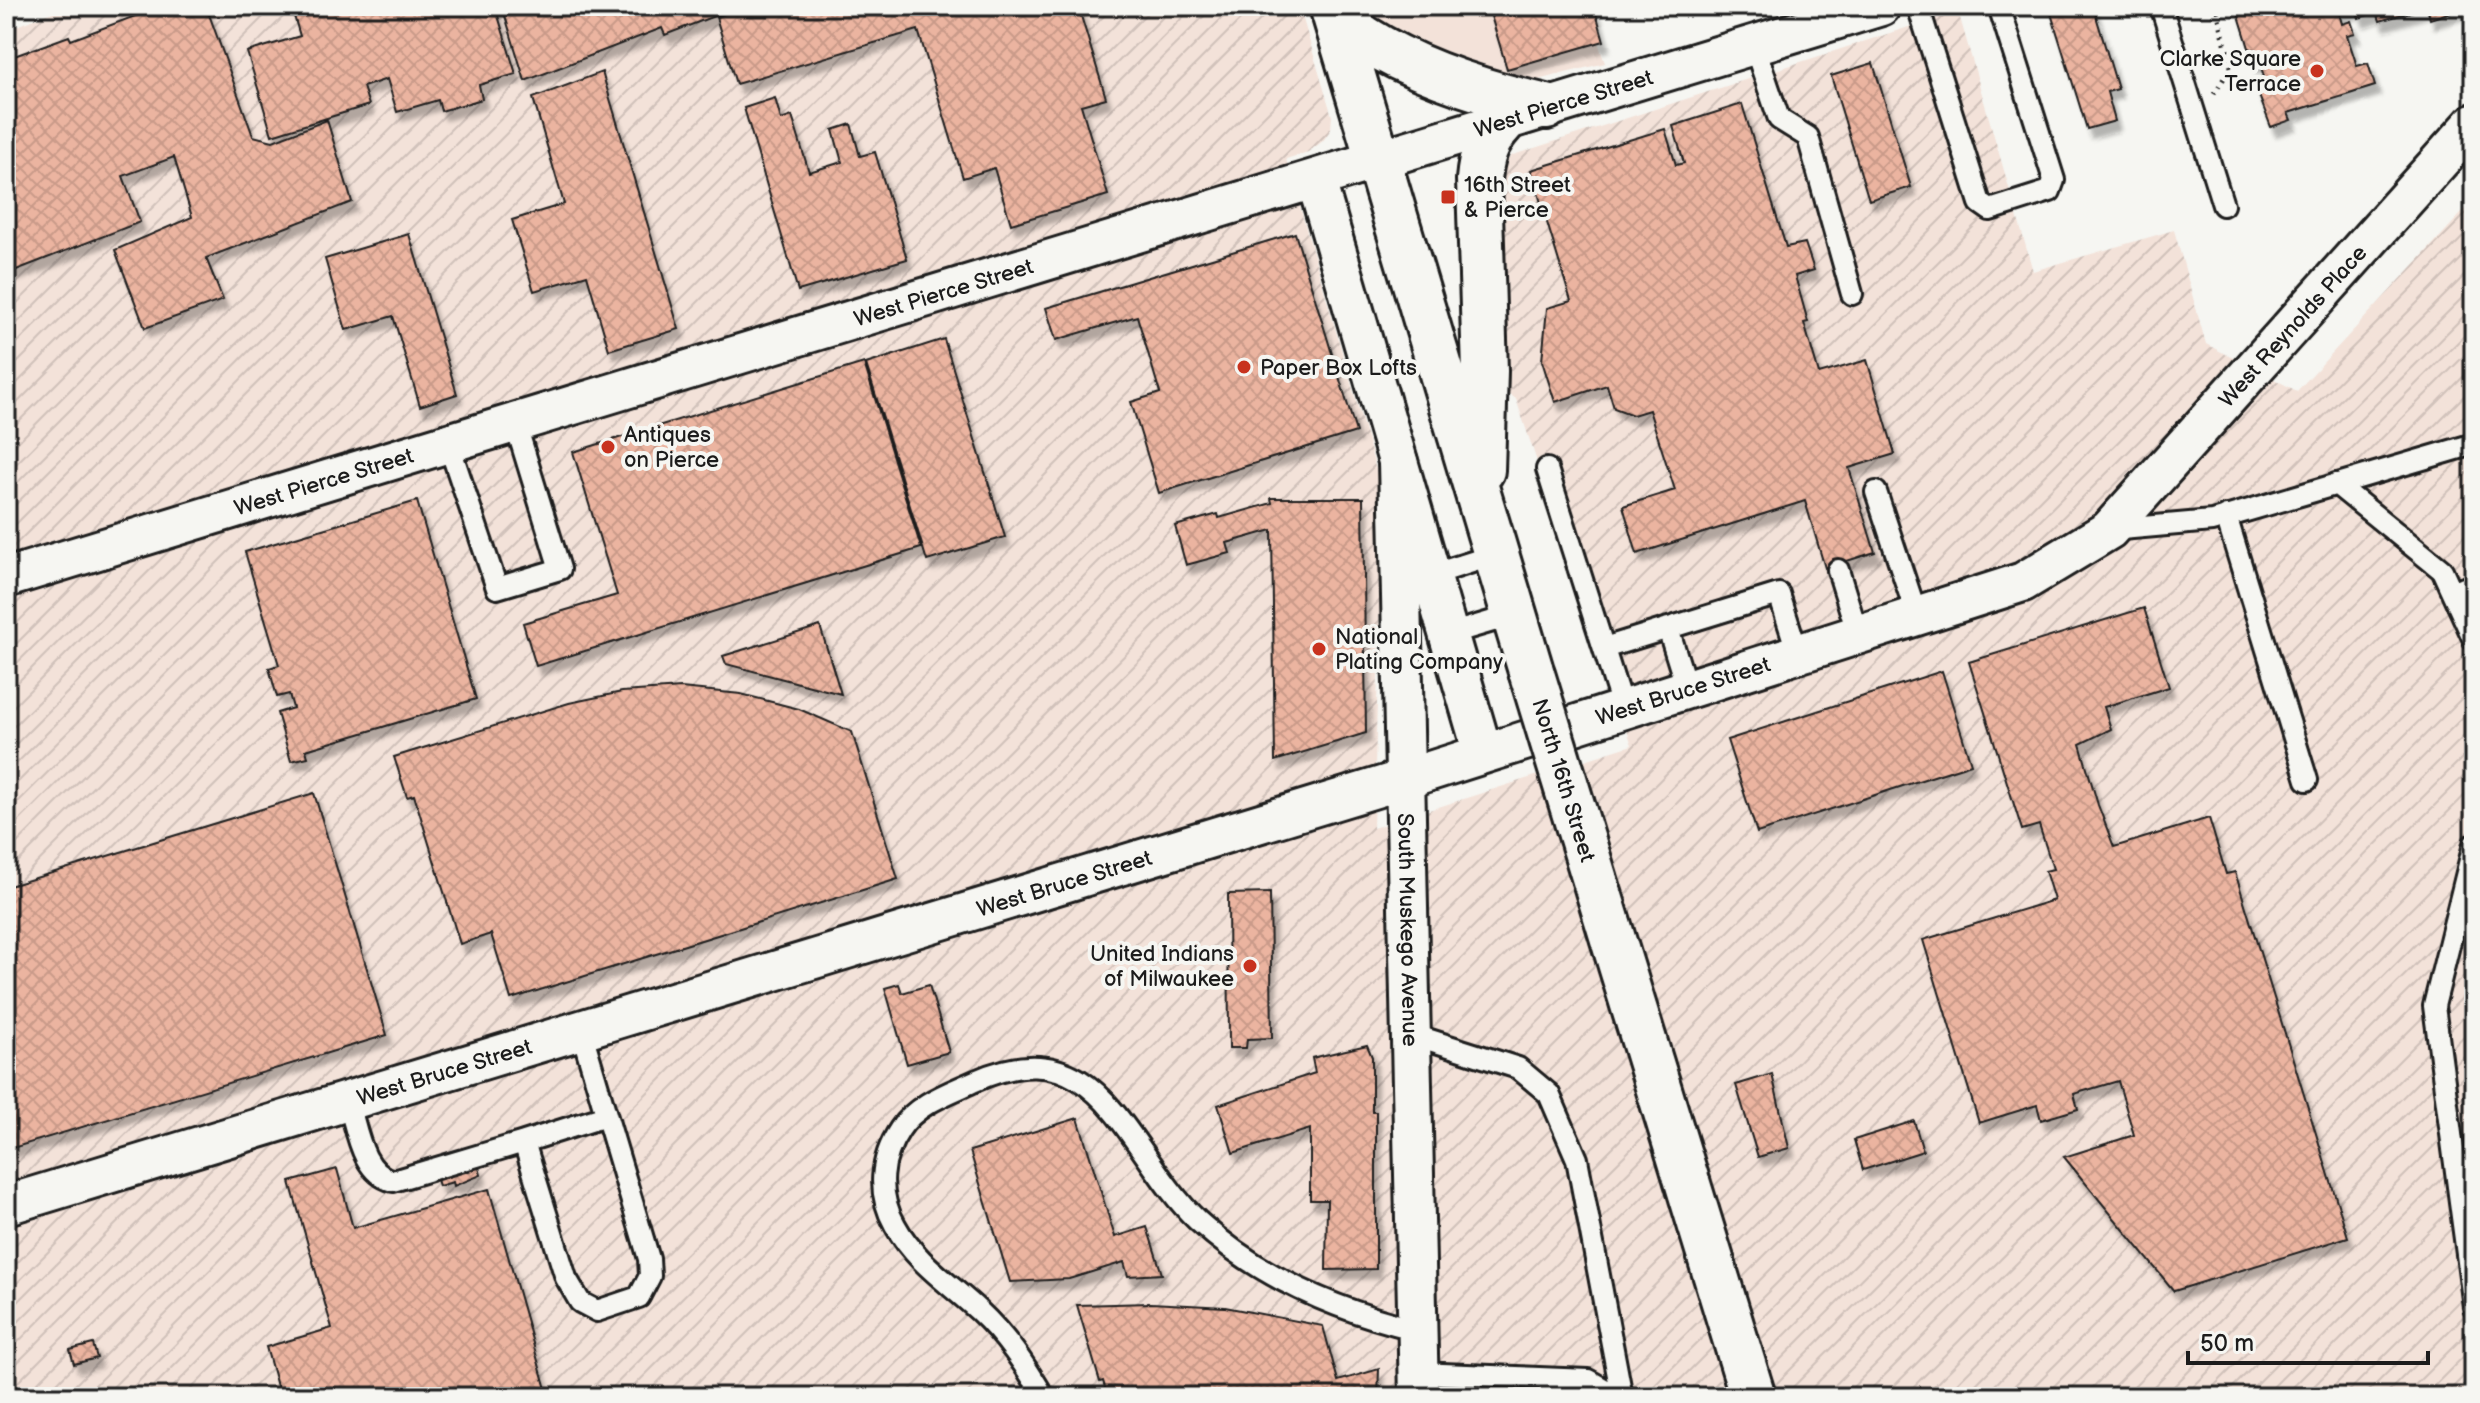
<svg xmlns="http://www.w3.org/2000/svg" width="2480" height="1403" viewBox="0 0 2480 1403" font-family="'Balsamiq Sans',sans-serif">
  <defs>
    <pattern id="industrial-furrows" width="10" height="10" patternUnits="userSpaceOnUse" patternTransform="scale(2)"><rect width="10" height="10" fill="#f3e2d9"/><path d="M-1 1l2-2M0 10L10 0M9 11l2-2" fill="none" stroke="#d0c1ba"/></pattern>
    <pattern id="building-cross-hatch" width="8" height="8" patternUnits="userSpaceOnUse" patternTransform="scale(2)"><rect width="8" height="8" fill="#ebb4a0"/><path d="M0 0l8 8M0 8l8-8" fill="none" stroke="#c99a89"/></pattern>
    <filter id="shadow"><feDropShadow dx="5" dy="9" stdDeviation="2" flood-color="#0004"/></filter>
  </defs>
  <rect width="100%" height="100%" fill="#f6f6f2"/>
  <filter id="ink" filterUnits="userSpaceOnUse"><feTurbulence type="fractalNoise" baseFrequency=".0125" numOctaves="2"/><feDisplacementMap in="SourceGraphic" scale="16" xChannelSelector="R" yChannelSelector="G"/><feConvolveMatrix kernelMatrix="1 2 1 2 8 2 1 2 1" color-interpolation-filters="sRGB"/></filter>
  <g filter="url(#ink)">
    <!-- built -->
    <path fill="#f3e2d9" d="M 1374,6 L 1586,6 L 1605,63 L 1514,86 L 1382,30 Z"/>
    <!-- industrial -->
    <path fill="url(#industrial-furrows)" d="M 68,6 L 1299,6 L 1332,116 L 1331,129 L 1323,141 L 1308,152 L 1286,159 L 1380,483 L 1383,518 L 1373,828 L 1632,745 L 1516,399 L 1500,387 L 1492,194 L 1503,163 L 1513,155 L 1958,11 L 2033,271 L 2174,230 L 2206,344 L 2297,391 L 2474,200 L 2474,1397 L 6,1397 L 6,30 Z"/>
    <!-- building -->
    <path fill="url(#building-cross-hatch)" stroke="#1c1c1c" stroke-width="2" filter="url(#shadow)" d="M 148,6 L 206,6 L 253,136 L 273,141 L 327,120 L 352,202 L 206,258 L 223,300 L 145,328 L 115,250 L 192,217 L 174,157 L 123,176 L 140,222 L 6,274 L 6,59 L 69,36 L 71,40 L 146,12 L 144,8 Z
      M 291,6 L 495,6 L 516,74 L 479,85 L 482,99 L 441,111 L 438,100 L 397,112 L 387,79 L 363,87 L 369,105 L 272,135 L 247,52 L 300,36 Z
      M 502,6 L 740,6 L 665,35 L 662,28 L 525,81 Z
      M 748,6 L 1078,6 L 1106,98 L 1081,105 L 1108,195 L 1011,224 L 994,168 L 963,178 L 918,30 L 736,84 L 716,17 Z
      M 1488,6 L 1594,6 L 1604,41 L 1507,69 Z
      M 2093,6 L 2118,89 L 2107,92 L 2115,121 L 2087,129 L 2049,7 Z
      M 2236,6 L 2467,6 L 2467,7 L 2430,19 L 2427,7 L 2380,21 L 2377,12 L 2359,18 L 2356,8 L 2339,13 L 2342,24 L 2351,21 L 2355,33 L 2347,35 L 2357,66 L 2368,63 L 2375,86 L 2288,113 L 2291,120 L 2271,127 L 2253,80 L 2264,77 L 2260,63 L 2252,65 L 2248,52 L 2255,50 L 2249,48 Z
      M 1873,63 L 1911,187 L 1869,200 L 1831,76 Z
      M 602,72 L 679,329 L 609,350 L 587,275 L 534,291 L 512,220 L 564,204 L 533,98 Z
      M 775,98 L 781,120 L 792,116 L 809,172 L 842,162 L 833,130 L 851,124 L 860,156 L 875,152 L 907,259 L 798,291 L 744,108 Z
      M 1742,104 L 1786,247 L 1805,243 L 1814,270 L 1795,276 L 1808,322 L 1804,323 L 1819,374 L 1867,360 L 1895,454 L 1849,468 L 1875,552 L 1825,568 L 1805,501 L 1637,554 L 1623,506 L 1675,490 L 1649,410 L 1633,415 L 1614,408 L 1607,385 L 1555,402 L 1542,361 L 1547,308 L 1571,301 L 1531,170 L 1665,129 L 1676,165 L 1684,163 L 1673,126 Z
      M 1295,233 L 1356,432 L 1159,493 L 1131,402 L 1160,393 L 1137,316 L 1056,340 L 1046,308 Z
      M 409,234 L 457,394 L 420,406 L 393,316 L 346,330 L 325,259 Z
      M 944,339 L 1005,537 L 927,561 L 866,364 Z
      M 864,363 L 921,548 L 536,666 L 523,623 L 617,595 L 573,452 Z
      M 1271,498 L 1363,498 L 1366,733 L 1275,761 L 1272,530 L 1227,543 L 1230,553 L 1186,565 L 1175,526 L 1218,514 L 1219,518 L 1272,503 Z
      M 417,501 L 476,699 L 306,750 L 308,757 L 291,761 L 277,713 L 293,708 L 289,694 L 277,697 L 269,668 L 279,665 L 245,552 Z
      M 2144,608 L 2169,687 L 2104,707 L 2111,729 L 2080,744 L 2098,805 L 2114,847 L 2209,818 L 2226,874 L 2235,872 L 2348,1237 L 2174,1291 L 2064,1157 L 2134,1135 L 2118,1081 L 2074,1094 L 2078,1109 L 2041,1120 L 2037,1105 L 1979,1123 L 1923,940 L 2054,900 L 2045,871 L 2053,869 L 2039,825 L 2022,830 L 1969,662 Z
      M 820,626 L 841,694 L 726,664 L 723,656 Z
      M 1942,671 L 1971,764 L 1757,833 L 1727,740 Z
      M 681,688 L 741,694 L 799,709 L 852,732 L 898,879 L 511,999 L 491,934 L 460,944 L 414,795 L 407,797 L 394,757 L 569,703 L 622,692 Z
      M 314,793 L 387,1035 L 6,1150 L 6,887 Z
      M 1270,893 L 1272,1038 L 1247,1039 L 1246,1048 L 1229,1048 L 1228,894 Z
      M 899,984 L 902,993 L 929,985 L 949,1052 L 907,1064 L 885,988 Z
      M 1367,1045 L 1372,1057 L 1372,1112 L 1376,1112 L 1376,1269 L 1326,1270 L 1327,1200 L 1310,1200 L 1310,1129 L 1233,1153 L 1218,1105 L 1315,1073 L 1312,1058 Z
      M 1772,1074 L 1789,1148 L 1758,1157 L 1736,1085 Z
      M 1078,1118 L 1115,1237 L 1147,1227 L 1162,1274 L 1128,1276 L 1124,1262 L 1069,1279 L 1010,1282 L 970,1151 Z
      M 1914,1121 L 1923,1151 L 1863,1170 L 1854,1140 Z
      M 478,1164 L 481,1175 L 454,1186 L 453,1182 L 439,1186 L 436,1176 Z
      M 337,1169 L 353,1228 L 489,1189 L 546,1389 L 517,1397 L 280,1397 L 266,1347 L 332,1328 L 290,1182 Z
      M 1151,1303 L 1225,1307 L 1323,1326 L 1338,1381 L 1379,1369 L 1378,1397 L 1108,1397 L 1103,1381 L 1100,1382 L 1077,1305 Z
      M 93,1344 L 97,1358 L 74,1364 L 70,1350 Z"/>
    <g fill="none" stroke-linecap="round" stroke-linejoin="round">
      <defs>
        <path id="service" d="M 1918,6 L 1980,203 L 1990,210 L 2050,191 L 2054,180 L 1999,6
          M 2161,6 L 2223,205
          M 1754,45 L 1779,119 L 1808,137 L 1852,294
          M 448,442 L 497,588 L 560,569 L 515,422
          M 1547,469 L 1623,709
          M 2336,484 L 2442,570 L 2474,640
          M 1876,492 L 1917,616
          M 2226,516 L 2307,780
          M 2110,530 L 2212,521 L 2474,444
          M 1838,570 L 1858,635
          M 1431,575 L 1488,557
          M 2453,593 L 2474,584
          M 1668,628 L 1687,689
          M 1449,634 L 1510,616
          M 1604,648 L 1779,594 L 1798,654
          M 2474,844 L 2434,1006 L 2474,1307
          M 581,1030 L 649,1259 L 650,1276 L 639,1297 L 597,1311 L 580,1302 L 566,1278 L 524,1142 L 606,1116
          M 1411,1034 L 1518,1068 L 1549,1094 L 1577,1159 L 1622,1397
          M 348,1101 C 357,1128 361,1173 393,1181 L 524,1142
          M 1418,1373 L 1588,1380 L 1618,1397
          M 1044,1397 C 1025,1365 1006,1336 979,1311 C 949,1283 915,1262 895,1225 C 877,1193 880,1159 900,1129 C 916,1104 949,1093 975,1081 C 1102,1023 1126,1154 1198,1221 C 1259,1277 1338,1311 1418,1330"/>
        <g id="minor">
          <path d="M 1316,180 L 1483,753"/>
          <path id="s1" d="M 1398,462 L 1419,1397"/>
          <path id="s2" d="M 6,578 L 1881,6"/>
          <path id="s3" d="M 6,1205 L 1405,779 L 2023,582 L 2109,530 L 2474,123"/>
        </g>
        <path id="secondary" d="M 1332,6 L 1531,671
          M 1335,6 C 1344,16 1353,31 1364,38 C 1419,73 1485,93 1546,107
          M 1482,470 L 1485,371 L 1479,180 C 1481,157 1486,140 1502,123"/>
      </defs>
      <!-- service casing -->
      <use href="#service" stroke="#1c1c1c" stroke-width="26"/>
      <!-- minor casing -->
      <use href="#minor" stroke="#1c1c1c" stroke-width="44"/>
      <!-- secondary casing -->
      <use href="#secondary" stroke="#1c1c1c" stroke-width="50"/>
      <!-- path -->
      <path stroke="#1c1c1c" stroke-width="5" stroke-dasharray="2 6" stroke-linecap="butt" d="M 2214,94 L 2231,67 L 2216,6"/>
      <!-- service -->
      <use href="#service" stroke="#f6f6f2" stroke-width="20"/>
      <!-- minor -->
      <use href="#minor" stroke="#f6f6f2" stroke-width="38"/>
      <!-- secondary -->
      <use href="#secondary" stroke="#f6f6f2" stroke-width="44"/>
      <defs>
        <g id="secondary-bridge">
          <path id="s4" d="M 1531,671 L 1753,1397"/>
        </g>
      </defs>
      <!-- secondary-bridge casing -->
      <use href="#secondary-bridge" stroke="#1c1c1c" stroke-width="50" stroke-linecap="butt"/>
      <!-- secondary-bridge -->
      <use href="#secondary-bridge" stroke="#f6f6f2" stroke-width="44"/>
    </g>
  </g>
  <!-- markers -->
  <g fill="#c8321e" stroke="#f6f6f2" stroke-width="3">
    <circle cx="2317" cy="71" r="8"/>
    <rect x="1440" y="189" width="16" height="16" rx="4"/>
    <circle cx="1244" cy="367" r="8"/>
    <circle cx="608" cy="447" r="8"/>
    <circle cx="1319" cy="649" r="8"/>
    <circle cx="1250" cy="966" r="8"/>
  </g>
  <g text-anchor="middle" stroke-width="8" stroke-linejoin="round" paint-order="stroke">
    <!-- poi labels -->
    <g font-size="22" fill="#1c1c1c" stroke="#f6f6f2" text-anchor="start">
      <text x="2301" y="66" text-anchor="end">Clarke Square<tspan x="2301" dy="25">Terrace</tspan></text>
      <text x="1464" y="192">16th Street<tspan x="1464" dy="25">&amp; Pierce</tspan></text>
      <text x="1260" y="375">Paper Box Lofts</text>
      <text x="624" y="442">Antiques<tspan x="624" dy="25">on Pierce</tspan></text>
      <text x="1335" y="644">National<tspan x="1335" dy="25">Plating Company</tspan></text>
      <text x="1234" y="961" text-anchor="end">United Indians<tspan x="1234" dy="25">of Milwaukee</tspan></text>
    </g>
    <!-- street labels -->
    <g font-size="22" fill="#1c1c1c" stroke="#f6f6f2">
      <text dy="8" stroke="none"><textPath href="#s2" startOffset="1628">West Pierce Street</textPath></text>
      <text dy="8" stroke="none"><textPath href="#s2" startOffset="980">West Pierce Street</textPath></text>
      <text dy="8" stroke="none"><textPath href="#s3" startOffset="2486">West Reynolds Place</textPath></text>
      <text dy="8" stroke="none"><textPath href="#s2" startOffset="332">West Pierce Street</textPath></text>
      <text dy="8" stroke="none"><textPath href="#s3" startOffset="1754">West Bruce Street</textPath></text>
      <text dy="8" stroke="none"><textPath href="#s4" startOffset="114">North 16th Street</textPath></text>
      <text dy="8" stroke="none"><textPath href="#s3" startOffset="1106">West Bruce Street</textPath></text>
      <text dy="8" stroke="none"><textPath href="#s1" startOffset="468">South Muskego Avenue</textPath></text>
      <text dy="8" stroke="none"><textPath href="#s3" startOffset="458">West Bruce Street</textPath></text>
    </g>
  </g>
  <!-- margin -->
  <rect width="2480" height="1403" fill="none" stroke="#f6f6f2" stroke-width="32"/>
  <rect x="16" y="16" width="2448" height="1371" fill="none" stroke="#1c1c1c" stroke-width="3" filter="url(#ink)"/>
  <!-- scale -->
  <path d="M2188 1351v12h240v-12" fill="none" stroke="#1c1c1c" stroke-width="4"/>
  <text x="2200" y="1351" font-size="24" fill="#1c1c1c" stroke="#f6f6f2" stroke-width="6" paint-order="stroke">50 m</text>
</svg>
